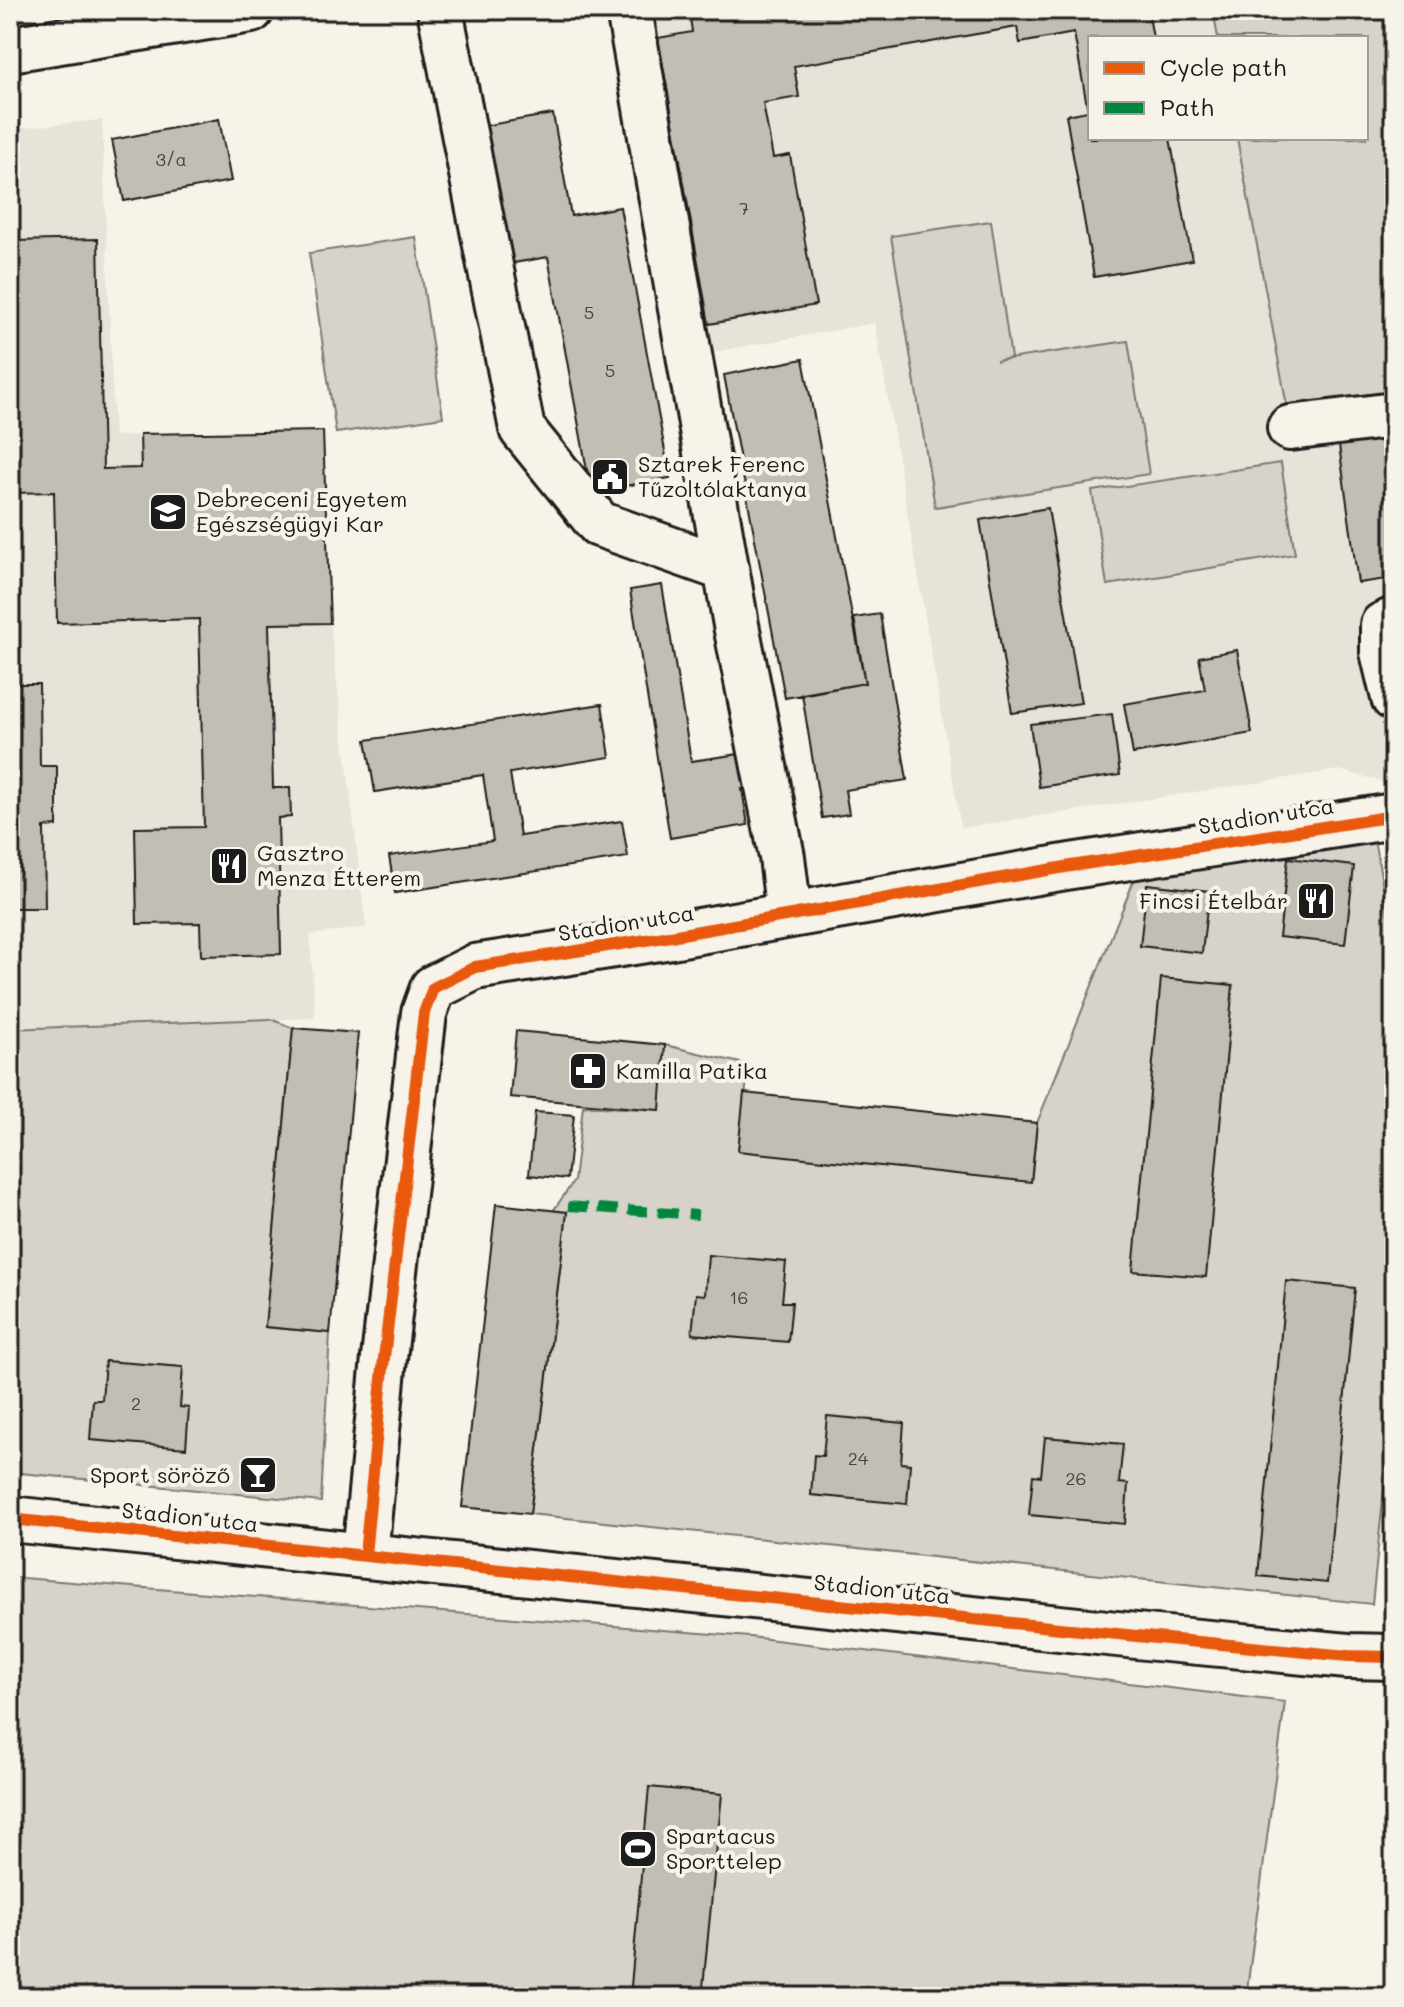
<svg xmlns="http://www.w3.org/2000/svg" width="1404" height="2007" viewBox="0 0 1404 2007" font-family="Mali,sans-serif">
  <rect width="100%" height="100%" fill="#f7f3e8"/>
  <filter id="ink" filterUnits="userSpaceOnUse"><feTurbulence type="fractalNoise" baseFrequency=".0125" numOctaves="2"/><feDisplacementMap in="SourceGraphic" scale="16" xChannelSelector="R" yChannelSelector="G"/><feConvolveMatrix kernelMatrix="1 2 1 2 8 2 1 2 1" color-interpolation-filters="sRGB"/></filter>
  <g filter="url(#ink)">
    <!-- built -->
    <path fill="#e6e3d9" d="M 727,10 L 1213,10 L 1218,38 L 1090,38 L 1090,138 L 1237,138 L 1289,417 L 1394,405 L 1394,785 L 1339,770 L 961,828 L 875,323 L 708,353 L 647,24 Z
      M 102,120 L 114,436 L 322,431 L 330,623 L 366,927 L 310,935 L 315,1018 L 10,1029 L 10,129 Z"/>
    <!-- green -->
    <path fill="#d7d3cb" stroke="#7a7874" stroke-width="2" d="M 1213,10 L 1394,10 L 1394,405 L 1289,417 L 1237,138 L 1366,138 L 1366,38 L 1218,38 Z
      M 991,221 L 1011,358 L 996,361 L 1128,341 L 1149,474 L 935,507 L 891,236 Z
      M 416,237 L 443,417 L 336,433 L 309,253 Z
      M 1281,463 L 1295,554 L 1107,585 L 1092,491 Z
      M 1374,840 L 1394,942 L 1394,1395 L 1372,1604 L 530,1514 L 567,1213 L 553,1211 L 574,1181 L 583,1106 L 659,1110 L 665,1045 L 749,1065 L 738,1150 L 1031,1181 L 1037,1123 L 1138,870 Z
      M 271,1019 L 293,1028 L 265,1327 L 330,1333 L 321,1502 L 10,1472 L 10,1029 Z
      M 10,1577 L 750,1637 L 1285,1702 L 1246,1997 L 10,1997 Z"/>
    <!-- building -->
    <path fill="#c0beb5" stroke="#1c1c1c" stroke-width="2" d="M 727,10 L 1148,10 L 1153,38 L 1090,38 L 1090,138 L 1170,138 L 1192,260 L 1094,277 L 1066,115 L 1088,111 L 1074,33 L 1020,43 L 1017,27 L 794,66 L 799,97 L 763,103 L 773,158 L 790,155 L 816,305 L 709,324 L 658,38 L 692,32 L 690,17 Z
      M 553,114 L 571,216 L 620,207 L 670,478 L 591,492 L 548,257 L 508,264 L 483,126 Z
      M 219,119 L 231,181 L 124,201 L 112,140 Z
      M 98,239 L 103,469 L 141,468 L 140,434 L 323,431 L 330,623 L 269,624 L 273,788 L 290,788 L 291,817 L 278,818 L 281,954 L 201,956 L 200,923 L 137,924 L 135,828 L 204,827 L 199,619 L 57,623 L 54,492 L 11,493 L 10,259 L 15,259 L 14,241 Z
      M 803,359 L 865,683 L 785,698 L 724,375 Z
      M 1394,430 L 1394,578 L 1358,583 L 1338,438 Z
      M 1048,508 L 1081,703 L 1012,713 L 980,520 Z
      M 662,585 L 691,761 L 753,752 L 758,786 L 742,789 L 748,825 L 670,838 L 630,590 Z
      M 880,614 L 907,780 L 845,790 L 849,814 L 822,818 L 802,694 L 865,683 L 854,618 Z
      M 1237,650 L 1252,733 L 1133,754 L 1124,704 L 1205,690 L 1199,657 Z
      M 10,684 L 39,684 L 40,766 L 57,766 L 57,826 L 44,827 L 45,908 L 10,908 Z
      M 602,704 L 610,757 L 510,773 L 520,836 L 622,821 L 628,857 L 395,893 L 389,856 L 493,841 L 483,775 L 375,792 L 366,740 Z
      M 1112,714 L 1120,775 L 1039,787 L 1030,724 Z
      M 1288,858 L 1354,866 L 1345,944 L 1279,937 Z
      M 1147,884 L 1209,891 L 1202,953 L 1140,946 Z
      M 1161,978 L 1233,985 L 1206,1277 L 1133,1271 Z
      M 293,1028 L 358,1033 L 330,1333 L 265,1327 Z
      M 516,1031 L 665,1045 L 660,1110 L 510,1097 Z
      M 1394,1070 L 1394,1103 L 1389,1104 L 1383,1072 Z
      M 744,1093 L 1037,1123 L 1031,1182 L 738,1151 Z
      M 535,1112 L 574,1115 L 567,1179 L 529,1175 Z
      M 496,1204 L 567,1212 L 530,1514 L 462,1507 Z
      M 708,1255 L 786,1262 L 782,1302 L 792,1302 L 788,1342 L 692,1334 L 696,1294 L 705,1295 Z
      M 1286,1281 L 1355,1288 L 1327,1583 L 1258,1576 Z
      M 105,1361 L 183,1367 L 180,1407 L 189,1408 L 186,1448 L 90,1440 L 93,1400 L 102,1400 Z
      M 827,1416 L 904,1423 L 901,1463 L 910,1464 L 907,1504 L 811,1495 L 814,1455 L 823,1456 Z
      M 1045,1437 L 1123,1444 L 1119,1483 L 1128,1484 L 1125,1524 L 1029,1515 L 1033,1475 L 1041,1476 Z
      M 649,1787 L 722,1794 L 702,1997 L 630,1997 Z"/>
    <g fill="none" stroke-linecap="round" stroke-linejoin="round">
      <defs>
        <path id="minor" d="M 440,10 L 522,429 L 599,524 L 726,569
          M 629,10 L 736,625 L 782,857 L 789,915
          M 1290,428 L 1394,415
          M 1394,620 L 1383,625 L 1383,652 L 1394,698
          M 10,1519 L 1156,1638 L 1348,1656 L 1394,1657
          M 365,1555 L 384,1358 L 424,1013 L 433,988 L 475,967 L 665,937 L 1071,866 L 1394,816"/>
        <path id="major" d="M 10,49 L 251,10"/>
      </defs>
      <!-- minor casing -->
      <use href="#minor" stroke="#1c1c1c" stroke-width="50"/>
      <!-- major casing -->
      <use href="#major" stroke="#1c1c1c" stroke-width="50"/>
      <!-- minor -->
      <use href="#minor" stroke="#f7f3e8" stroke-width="44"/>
      <!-- major -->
      <use href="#major" stroke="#f7f3e8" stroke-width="44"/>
      <!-- quiet -->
      <path stroke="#00873e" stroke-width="10" stroke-dasharray="20 10" stroke-linecap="butt" d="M 568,1206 L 698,1215"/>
      <defs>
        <path id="cycleway" d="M 10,1519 L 1156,1638 L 1348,1656 L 1394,1657
          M 365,1555 L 384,1358 L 424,1013 L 433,988 L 475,967 L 665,937 L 1071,866 L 1394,816"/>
      </defs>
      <!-- cycleway casing -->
      <use href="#cycleway" stroke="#f7f3e8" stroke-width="17"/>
      <!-- cycleway -->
      <use href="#cycleway" stroke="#e8590c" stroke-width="12"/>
    </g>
  </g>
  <!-- icons -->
  <defs>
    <symbol id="civic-square" viewBox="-11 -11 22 22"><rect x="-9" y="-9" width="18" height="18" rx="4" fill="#1c1c1c" stroke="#f7f3e8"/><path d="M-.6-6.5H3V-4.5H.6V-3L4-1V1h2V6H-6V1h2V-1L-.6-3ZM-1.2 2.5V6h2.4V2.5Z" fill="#fff"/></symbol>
    <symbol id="university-square" viewBox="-11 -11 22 22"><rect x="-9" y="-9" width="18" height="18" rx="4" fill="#1c1c1c" stroke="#f7f3e8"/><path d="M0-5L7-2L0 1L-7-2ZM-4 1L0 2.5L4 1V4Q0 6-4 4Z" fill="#fff"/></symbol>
    <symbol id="restaurant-square" viewBox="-11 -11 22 22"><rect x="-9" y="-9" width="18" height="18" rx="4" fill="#1c1c1c" stroke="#f7f3e8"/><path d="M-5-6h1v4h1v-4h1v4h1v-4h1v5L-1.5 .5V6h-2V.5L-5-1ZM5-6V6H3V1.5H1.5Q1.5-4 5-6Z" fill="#fff"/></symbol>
    <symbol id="pharmacy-square" viewBox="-11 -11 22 22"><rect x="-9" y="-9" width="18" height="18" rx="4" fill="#1c1c1c" stroke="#f7f3e8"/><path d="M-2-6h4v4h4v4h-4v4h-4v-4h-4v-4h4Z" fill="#fff"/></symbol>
    <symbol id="bar-square" viewBox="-11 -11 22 22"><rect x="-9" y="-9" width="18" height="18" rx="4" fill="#1c1c1c" stroke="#f7f3e8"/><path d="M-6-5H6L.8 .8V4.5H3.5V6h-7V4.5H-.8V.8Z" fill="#fff"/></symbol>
    <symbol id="stadium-square" viewBox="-11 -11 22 22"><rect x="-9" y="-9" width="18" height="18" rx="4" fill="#1c1c1c" stroke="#f7f3e8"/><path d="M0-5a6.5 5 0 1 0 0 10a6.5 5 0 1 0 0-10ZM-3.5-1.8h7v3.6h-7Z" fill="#fff"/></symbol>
  </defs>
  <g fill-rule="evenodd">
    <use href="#civic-square" x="588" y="455" width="44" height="44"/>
    <use href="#university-square" x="146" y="490" width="44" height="44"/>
    <use href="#restaurant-square" x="207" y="844" width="44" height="44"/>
    <use href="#restaurant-square" x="1294" y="879" width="44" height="44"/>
    <use href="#pharmacy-square" x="566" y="1049" width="44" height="44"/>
    <use href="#bar-square" x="236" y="1453" width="44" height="44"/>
    <use href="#stadium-square" x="616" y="1827" width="44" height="44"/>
  </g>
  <g text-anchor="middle" stroke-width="8" stroke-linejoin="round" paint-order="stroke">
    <!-- number labels -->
    <g font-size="18" fill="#454442">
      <text x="171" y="166">3/a</text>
      <text x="744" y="215">7</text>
      <text x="589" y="319">5</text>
      <text x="610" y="377">5</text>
      <text x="739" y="1304">16</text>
      <text x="136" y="1410">2</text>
      <text x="858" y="1465">24</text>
      <text x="1076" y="1485">26</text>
    </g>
    <!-- poi labels -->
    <g font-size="22" fill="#1c1c1c" stroke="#f7f3e8" text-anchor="start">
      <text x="638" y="472">Sztarek Ferenc<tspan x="638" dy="25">Tűzoltólaktanya</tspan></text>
      <text x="196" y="507">Debreceni Egyetem<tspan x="196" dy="25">Egészségügyi Kar</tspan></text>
      <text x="257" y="861">Gasztro<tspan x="257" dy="25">Menza Étterem</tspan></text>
      <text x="1288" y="909" text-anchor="end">Fincsi Ételbár</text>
      <text x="616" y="1079">Kamilla Patika</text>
      <text x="230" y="1483" text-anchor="end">Sport söröző</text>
      <text x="666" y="1844">Spartacus<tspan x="666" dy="25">Sporttelep</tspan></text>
    </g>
    <!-- street labels -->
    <g font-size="22" fill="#1c1c1c" stroke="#f7f3e8">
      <text transform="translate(1266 816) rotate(-9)" y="8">Stadion utca</text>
      <text transform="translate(626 923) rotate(-9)" y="8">Stadion utca</text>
      <text transform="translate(190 1517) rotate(6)" y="8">Stadion utca</text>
      <text transform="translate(882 1589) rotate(6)" y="8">Stadion utca</text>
    </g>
  </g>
  <!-- margin -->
  <rect width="1404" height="2007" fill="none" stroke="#f7f3e8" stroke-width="40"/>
  <rect x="20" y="20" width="1364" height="1967" fill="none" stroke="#1c1c1c" stroke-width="3" filter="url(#ink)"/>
  <!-- legend -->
  <rect x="1088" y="36" width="280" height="104" fill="#f7f3e8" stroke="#9f9d96" stroke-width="2"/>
  <rect x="1104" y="62" width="40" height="12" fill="#e8590c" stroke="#9f9d96" stroke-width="2"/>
  <text x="1160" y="76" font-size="24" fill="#1c1c1c">Cycle path</text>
  <rect x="1104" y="102" width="40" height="12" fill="#00873e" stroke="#9f9d96" stroke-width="2"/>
  <text x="1160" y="116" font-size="24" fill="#1c1c1c">Path</text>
</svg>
